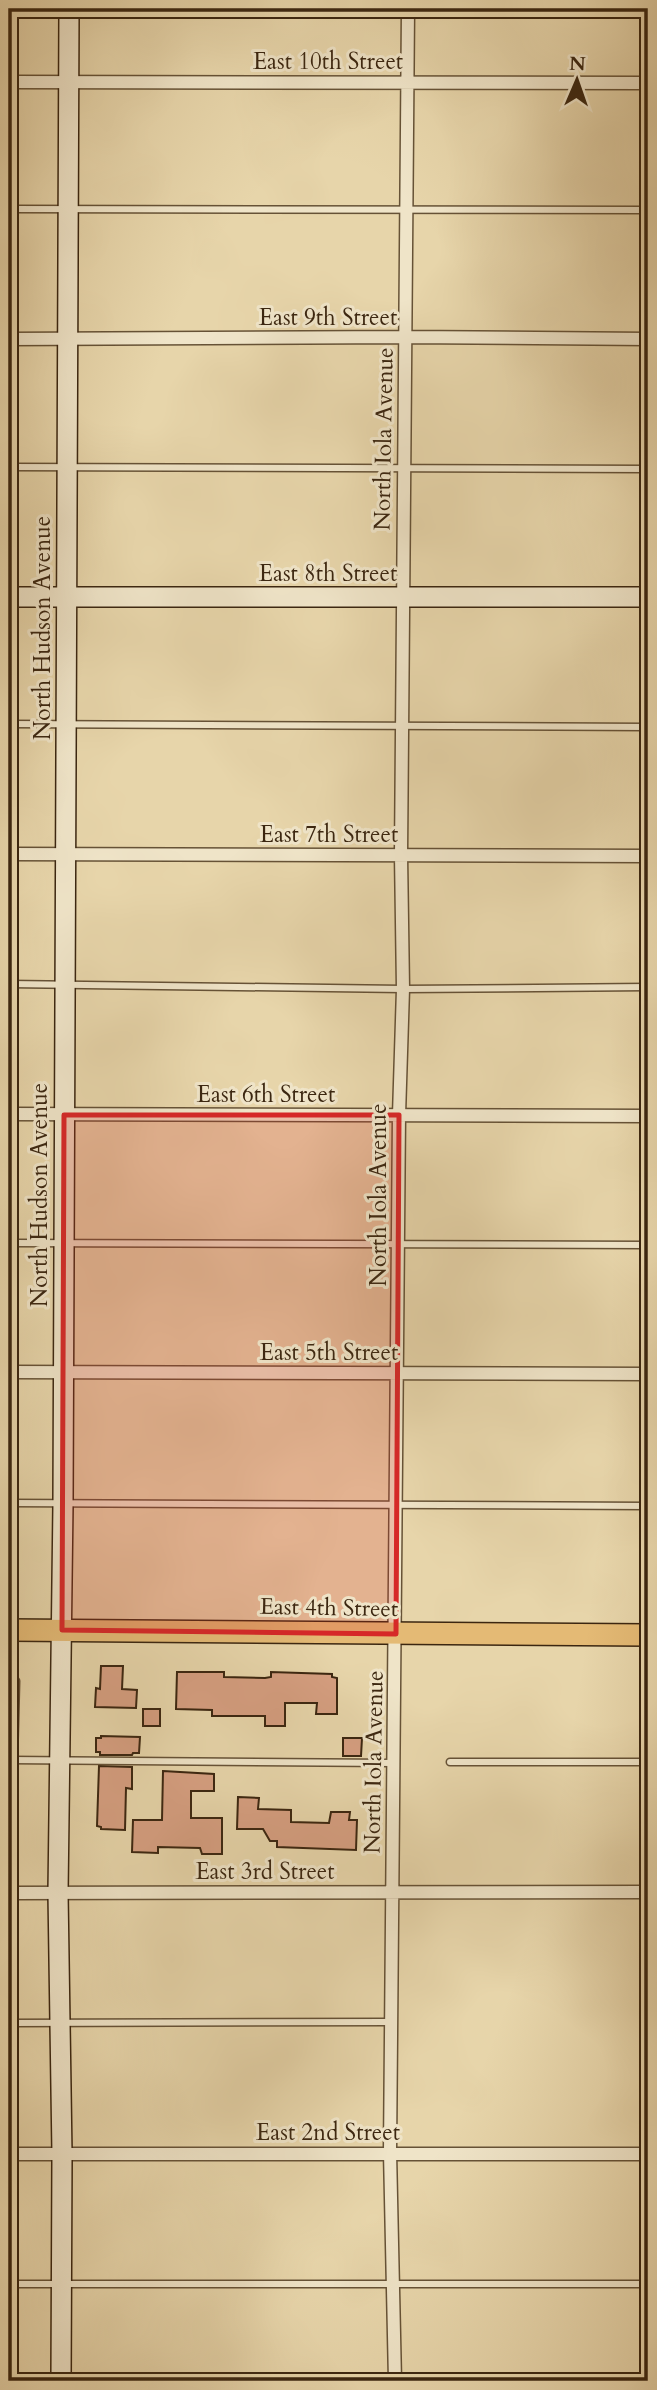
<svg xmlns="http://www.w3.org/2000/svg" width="657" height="2390" viewBox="0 0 657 2390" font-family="Cardo,serif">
  <rect width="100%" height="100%" fill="#e7d5aa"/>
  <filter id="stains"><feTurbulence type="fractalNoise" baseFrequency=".00286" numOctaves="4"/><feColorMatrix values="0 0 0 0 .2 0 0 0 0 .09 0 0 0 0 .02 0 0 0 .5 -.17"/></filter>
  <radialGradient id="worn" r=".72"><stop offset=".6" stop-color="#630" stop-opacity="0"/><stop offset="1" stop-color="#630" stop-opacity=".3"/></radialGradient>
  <!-- building -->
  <path fill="#d69f81" stroke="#3b2610" stroke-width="2" d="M 101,1666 L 123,1666 L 122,1689 L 137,1690 L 136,1708 L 95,1707 L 96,1688 L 100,1689 Z
    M 177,1672 L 224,1672 L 224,1677 L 265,1678 L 271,1677 L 271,1672 L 332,1674 L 332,1677 L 337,1678 L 337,1714 L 316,1714 L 317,1703 L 285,1703 L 285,1726 L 265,1726 L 265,1716 L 212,1716 L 212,1710 L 176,1709 Z
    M 143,1709 L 160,1709 L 160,1726 L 143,1726 Z
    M 101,1736 L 140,1737 L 139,1753 L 133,1753 L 132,1755 L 100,1755 L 100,1752 L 96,1752 L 96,1738 L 101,1738 Z
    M 343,1738 L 362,1738 L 361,1756 L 343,1756 Z
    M 99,1766 L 132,1767 L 132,1789 L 126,1788 L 125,1830 L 101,1829 L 101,1827 L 97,1826 Z
    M 163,1771 L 214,1774 L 214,1791 L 191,1791 L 191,1818 L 222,1818 L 222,1854 L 202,1854 L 200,1848 L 158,1847 L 158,1853 L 132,1852 L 133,1820 L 162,1820 Z
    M 238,1797 L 259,1798 L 258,1809 L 291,1810 L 291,1822 L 329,1823 L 331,1812 L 350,1812 L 349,1820 L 357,1820 L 356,1850 L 277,1847 L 277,1841 L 270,1841 L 263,1829 L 237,1829 Z"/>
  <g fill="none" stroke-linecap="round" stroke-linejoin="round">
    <defs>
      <path id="lane" d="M 9,209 L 648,210
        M 9,467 L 648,469
        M 9,724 L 648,727
        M 9,984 L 403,989 L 648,987
        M 9,1243 L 648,1245
        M 9,1503 L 648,1506
        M 9,1681 L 16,1681 L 14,1760
        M 9,1760 L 394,1763
        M 450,1762 L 648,1762
        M 9,2023 L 391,2022
        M 9,2284 L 648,2284"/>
      <path id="street" d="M 9,82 L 648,83
        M 9,339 L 406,337 L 648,339
        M 9,854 L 648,856
        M 9,1114 L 648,1116
        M 9,1372 L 648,1374
        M 9,1893 L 648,1892
        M 9,2154 L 648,2154
        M 395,2381 L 390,2152 L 399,1115 L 403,989 L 401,855 L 408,9"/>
      <path id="secondary" d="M 9,597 L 648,597
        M 61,2381 L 62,2154 L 58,1893 L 63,1504 L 69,9"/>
      <path id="primary" d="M 9,1630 L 648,1635"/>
    </defs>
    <!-- lane casing -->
    <use href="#lane" stroke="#665236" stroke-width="9"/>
    <!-- street casing -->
    <use href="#street" stroke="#665236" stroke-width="15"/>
    <!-- secondary casing -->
    <use href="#secondary" stroke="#3b2610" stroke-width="22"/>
    <!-- primary casing -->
    <use href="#primary" stroke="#3b2610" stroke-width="24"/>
    <!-- lane -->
    <use href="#lane" stroke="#efe4c8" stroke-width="6"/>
    <!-- street -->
    <use href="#street" stroke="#efe4c8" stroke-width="12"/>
    <!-- secondary -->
    <use href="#secondary" stroke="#efe4c8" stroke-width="19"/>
    <!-- primary -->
    <use href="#primary" stroke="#e4ba75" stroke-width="21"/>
  </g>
  <!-- marked area -->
  <path fill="#d62828" fill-opacity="0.2" stroke="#d62828" stroke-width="5" stroke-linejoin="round" d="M 64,1115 L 399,1115 L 396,1634 L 62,1630 Z"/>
  <g text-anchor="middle" stroke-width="6" stroke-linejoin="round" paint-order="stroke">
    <!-- street labels -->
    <g font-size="23" fill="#3b2610" stroke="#efe4c8">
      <text x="328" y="69">East 10th Street</text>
      <text x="328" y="325">East 9th Street</text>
      <text transform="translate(383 439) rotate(-89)" y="8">North Iola Avenue</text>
      <text x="328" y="581">East 8th Street</text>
      <text transform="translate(42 628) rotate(-90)" y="8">North Hudson Avenue</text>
      <text x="329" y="842">East 7th Street</text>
      <text x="266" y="1102">East 6th Street</text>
      <text transform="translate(39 1195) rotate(-90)" y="8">North Hudson Avenue</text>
      <text transform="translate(378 1195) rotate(-90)" y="8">North Iola Avenue</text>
      <text x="329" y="1360">East 5th Street</text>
      <text transform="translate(329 1607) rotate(1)" y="8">East 4th Street</text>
      <text transform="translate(373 1762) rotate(-89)" y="8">North Iola Avenue</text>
      <text x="265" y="1879">East 3rd Street</text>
      <text x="328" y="2140">East 2nd Street</text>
    </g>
  </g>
  <!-- margin -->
  <rect width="657" height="2390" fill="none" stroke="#e7d5aa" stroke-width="35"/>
  <rect x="10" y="10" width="636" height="2369" fill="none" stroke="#3b2610" stroke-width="3.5"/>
  <rect x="18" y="18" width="622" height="2355" fill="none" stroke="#3b2610" stroke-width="2"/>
  <!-- north arrow -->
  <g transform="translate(577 80) rotate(2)" stroke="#efe4c8" stroke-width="5" paint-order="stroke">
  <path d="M0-5L12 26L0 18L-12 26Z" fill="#3b2610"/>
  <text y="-10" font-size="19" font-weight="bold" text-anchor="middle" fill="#3b2610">N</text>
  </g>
  <rect width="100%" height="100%" filter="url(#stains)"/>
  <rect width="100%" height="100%" fill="url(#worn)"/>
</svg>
